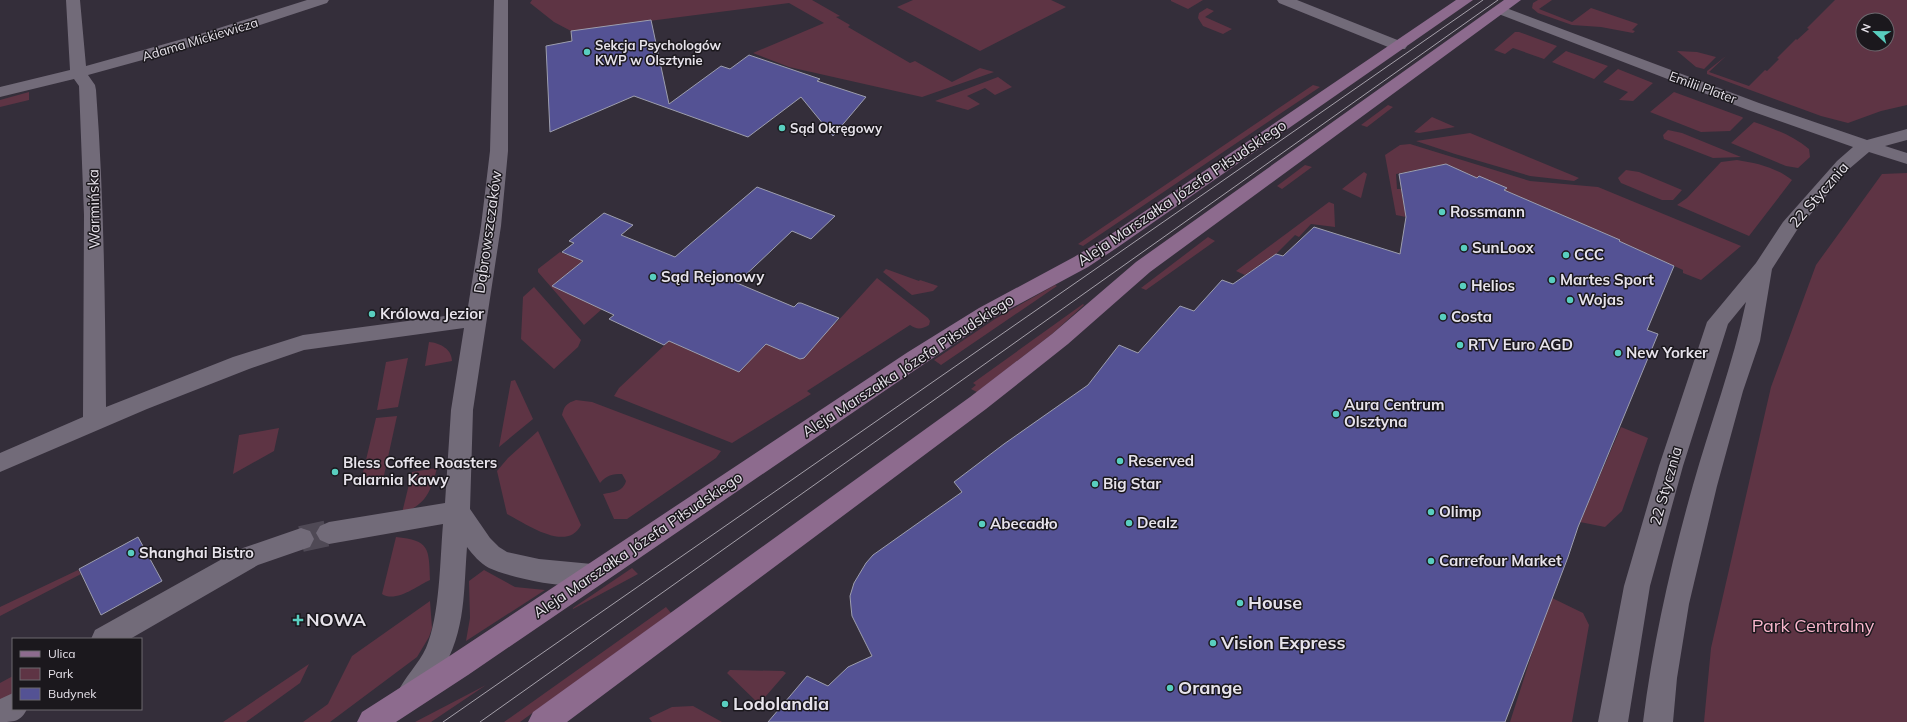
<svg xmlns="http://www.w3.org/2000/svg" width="1907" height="722" viewBox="0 0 1907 722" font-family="Mulish,sans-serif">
  <rect width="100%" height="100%" fill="#342e3a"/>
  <!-- green -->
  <path fill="#5e3444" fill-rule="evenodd" d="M 532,0 L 812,0 L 840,16 L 836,17 L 850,25 L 848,27 L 910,63 L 915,61 L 952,82 L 980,68 L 994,72 L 922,97 L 789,67 L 753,53 L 824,23 L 789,3 L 571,31 L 554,22 L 530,3 Z
    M 913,0 L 1051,0 L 1066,7 L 980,51 L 897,7 Z
    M 1171,0 L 1203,0 L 1188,9 L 1171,1 Z
    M 1538,0 L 1552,0 L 1539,9 L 1572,22 L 1591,8 L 1638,24 L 1632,30 L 1635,31 L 1633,33 L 1601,27 L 1572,25 L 1538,13 L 1532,8 L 1533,3 Z
    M 1835,0 L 1907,0 L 1907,105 L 1881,111 L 1848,123 L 1821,116 L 1707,74 L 1707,71 L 1726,56 L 1709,72 L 1749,86 L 1765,70 L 1767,71 L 1779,59 L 1777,58 L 1796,39 L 1797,40 L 1809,29 L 1807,28 ZM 1863,20 L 1887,20 L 1887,44 L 1863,44 Z
    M 1207,8 L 1214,11 L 1205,17 L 1232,29 L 1223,34 L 1203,26 L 1198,18 L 1199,13 Z
    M 1515,32 L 1519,32 L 1557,46 L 1544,59 L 1513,48 L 1505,54 L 1494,50 Z
    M 1566,51 L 1608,66 L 1594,79 L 1552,62 Z
    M 1677,51 L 1697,52 L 1716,57 L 1704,69 L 1696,67 Z
    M 1618,69 L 1653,83 L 1633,101 L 1619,100 L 1628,92 L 1603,82 Z
    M 998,77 L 1012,87 L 995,95 L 985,88 L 967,96 L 980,104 L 968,110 L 935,101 Z
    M 1313,85 L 1320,87 L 1083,246 L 1078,244 Z
    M 29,92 L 29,100 L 0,107 L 0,100 Z
    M 1674,92 L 1742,117 L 1743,118 L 1730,131 L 1701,132 L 1650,112 Z
    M 1388,105 L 1393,107 L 1367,127 L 1361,125 Z
    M 1432,117 L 1455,127 L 1419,133 L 1414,132 Z
    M 1754,122 C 1774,129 1792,135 1809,149 L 1810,157 L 1798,168 L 1786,166 L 1731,143 Z
    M 1668,130 L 1682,133 L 1741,157 L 1713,158 L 1664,139 L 1663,135 Z
    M 1470,133 L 1579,178 L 1574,181 L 1530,176 L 1455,154 L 1416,141 Z
    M 1410,144 L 1530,181 L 1598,187 L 1741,246 L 1701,280 L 1683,273 L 1683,270 L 1619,241 L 1620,240 L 1504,190 L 1506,188 L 1477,178 L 1446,164 L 1396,174 L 1397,189 L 1401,189 L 1406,217 L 1396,215 L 1385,155 L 1400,145 Z
    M 1737,160 C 1756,163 1775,167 1792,180 L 1749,236 L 1677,205 L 1687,198 L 1721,162 Z
    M 1305,165 L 1312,167 L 1282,189 L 1277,186 Z
    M 1626,170 L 1639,172 L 1682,190 L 1673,200 L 1662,200 L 1621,183 L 1618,178 Z
    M 1364,172 L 1367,174 L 1361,198 L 1342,189 Z
    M 1907,173 L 1907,722 L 1704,722 L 1711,648 L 1771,387 L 1816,265 L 1882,174 Z
    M 1329,202 L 1334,204 L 1335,227 L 1311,224 L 1299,237 L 1295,235 L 1276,254 L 1245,275 L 1236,271 Z
    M 1208,237 L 1215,241 L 1146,290 L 1141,288 Z
    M 560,252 L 583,261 L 552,286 L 602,309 L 584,325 L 538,272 L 538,269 Z
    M 886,269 L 919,281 L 920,280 L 938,286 L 933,291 L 912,295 L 883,272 Z
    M 877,278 L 928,318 L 930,321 L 929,325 C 922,329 917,330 910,325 L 807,391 L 811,394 L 732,443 L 614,396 L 619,388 L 669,341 L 739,372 L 768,342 L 836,323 Z
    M 1055,285 L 1057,286 L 941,365 L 934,360 L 995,319 Z
    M 534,287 L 581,340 L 578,347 L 554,369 L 521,339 L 523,297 Z
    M 1083,304 L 1084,305 L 1052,334 L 977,392 L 971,389 L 976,385 L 973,383 Z
    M 429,342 C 440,343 452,349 452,361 L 425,366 Z
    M 408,358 L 398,407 L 377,410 L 386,362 Z
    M 515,380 L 533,419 L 499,447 L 511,381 Z
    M 576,400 L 592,402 L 721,451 L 716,458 L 627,519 L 614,519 L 603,494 C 613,492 623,492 626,481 L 622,474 C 612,474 607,475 600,483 L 562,415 C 564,406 567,403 576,400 Z
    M 397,416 L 383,480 L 360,485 L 376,418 Z
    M 1621,427 L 1648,438 L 1622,511 L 1605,527 L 1580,522 Z
    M 279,428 L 274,451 L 233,474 L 239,435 Z
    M 538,431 L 581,525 C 567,553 526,524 507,514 L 497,471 L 508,458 Z
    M 437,468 C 431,491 426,505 402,513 L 412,472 Z
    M 396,537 C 430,540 429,549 430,580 C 417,586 396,603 382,594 Z
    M 632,568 L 638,574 L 573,609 L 573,608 Z
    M 78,570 L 81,574 L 0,616 L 0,607 Z
    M 484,570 L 515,587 L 545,590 L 466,641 L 470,618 L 469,581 Z
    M 1550,597 L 1583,613 L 1589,625 L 1572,722 L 1510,722 Z
    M 430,601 L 432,628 L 429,637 L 417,657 L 330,722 L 303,722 L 328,704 L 352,656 Z
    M 666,607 L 671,613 L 520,722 L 504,722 Z
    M 309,664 L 300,683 L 246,722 L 223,722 Z
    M 730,670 L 783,671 L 786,673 L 759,704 L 727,673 Z
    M 13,676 L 13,694 L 0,702 L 0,683 Z
    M 486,685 L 431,722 L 415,722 Z
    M 693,706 L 722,722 L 652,722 L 649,718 L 672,707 Z"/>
  <!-- building -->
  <path fill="#545294" stroke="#9d9eae" d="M 651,20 L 669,104 L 721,66 L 730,69 L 749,55 L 820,79 L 817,81 L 866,97 L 833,136 L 801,97 L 748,137 L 634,96 L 550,132 L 546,46 L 572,41 L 571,31 Z
    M 1446,164 L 1477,178 L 1479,176 L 1507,188 L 1504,190 L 1620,240 L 1619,241 L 1674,266 L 1647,330 L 1658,334 L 1578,527 L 1568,557 L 1505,722 L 768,722 L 807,676 L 828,686 L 848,667 L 872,656 L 852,616 L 851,607 L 850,596 L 854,583 L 866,563 L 873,555 L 962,492 L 954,482 L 1004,444 L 1088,385 L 1119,345 L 1138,353 L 1180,306 L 1194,311 L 1222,280 L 1233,284 L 1276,254 L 1283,256 L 1314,227 L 1400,254 L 1406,217 L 1399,174 Z
    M 757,187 L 835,216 L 811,239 L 792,231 L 737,283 L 794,307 L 798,303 L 801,303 L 839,318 L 804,358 L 800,359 L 766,344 L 739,372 L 669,341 L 664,345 L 609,319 L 614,315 L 552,286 L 583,261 L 562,252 L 574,243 L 569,241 L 604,213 L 633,225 L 621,235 L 675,257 Z
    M 138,537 L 162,581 L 101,615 L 79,569 Z"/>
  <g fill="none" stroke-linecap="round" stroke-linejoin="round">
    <!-- street-tunnel -->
    <path stroke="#4f4955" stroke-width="26" stroke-dasharray="26 13" stroke-linecap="butt" d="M 301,539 L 329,533"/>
    <!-- street -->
    <path fill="#726b79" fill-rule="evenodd" d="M 66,0 L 80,0 L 86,66 L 197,35 L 307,0 L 329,0 L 327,3 L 208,42 L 88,75 L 95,85 L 96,90 C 104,196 105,301 106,407 L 233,357 L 303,335 L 467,313 L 481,226 L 490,151 L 494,0 L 508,0 L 508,151 L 501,226 L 473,410 L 470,509 L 490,538 L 499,547 L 507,552 L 539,559 L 592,564 L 601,567 L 605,575 L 601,583 C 577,592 513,579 489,568 C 480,563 473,555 467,547 C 463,600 466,636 435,682 C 428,693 424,702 411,707 L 401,704 L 397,694 C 404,677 419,664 426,648 C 440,616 440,559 443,524 L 329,544 L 320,540 L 316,533 L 320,526 L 329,522 L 445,503 L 451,410 L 464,328 L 304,350 L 249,369 L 147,409 L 0,472 L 0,453 L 83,417 L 84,215 L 79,86 L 74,79 L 0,97 L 0,87 L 70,70 Z
      M 1277,0 L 1297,0 L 1405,43 L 1407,46 L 1405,49 L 1393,49 L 1279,3 Z
      M 1501,6 L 1759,103 L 1867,140 L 1907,129 L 1907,140 L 1885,146 L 1907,153 L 1907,164 L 1869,152 L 1849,169 L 1797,230 L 1772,269 L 1760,341 L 1743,391 L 1717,486 L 1689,604 L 1677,678 L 1673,722 L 1643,722 C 1653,642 1671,563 1693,485 C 1710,424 1733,364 1746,302 L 1728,324 L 1683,466 L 1650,586 L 1628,722 L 1598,722 L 1624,586 L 1659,466 L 1707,322 L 1756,263 L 1783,222 L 1837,161 L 1853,147 L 1748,110 L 1496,13 L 1494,10 L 1496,7 Z
      M 301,528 L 310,531 L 314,539 L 310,547 L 258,565 L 130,639 L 91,639 L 95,630 L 240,549 Z
      M 13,693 L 13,709 L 27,709 C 21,722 13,722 0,722 L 0,699 Z"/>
    <!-- secondary -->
    <path fill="#8d6b8e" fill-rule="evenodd" d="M 1456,0 L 1473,0 L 1118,247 L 1088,267 L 993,318 L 924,364 L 468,675 L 396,722 L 357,722 L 362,712 L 448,657 L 908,352 L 979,308 L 1074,257 L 1104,239 Z
      M 1504,0 L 1521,0 L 1150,272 L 1068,344 L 986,409 L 567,722 L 528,722 L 533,712 L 970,397 L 1052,334 L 1136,262 Z"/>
    <!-- tram -->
    <path stroke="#a5a0aa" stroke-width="1" d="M 443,722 L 1483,0
      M 480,722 L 1498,0"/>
  </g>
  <!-- markers -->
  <g fill="#59cebf" stroke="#1b181d" stroke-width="1.5">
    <circle cx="587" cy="52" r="4"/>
    <circle cx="782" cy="128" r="4"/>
    <circle cx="1442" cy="212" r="4"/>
    <circle cx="1464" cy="248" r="4"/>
    <circle cx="1566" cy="255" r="4"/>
    <circle cx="653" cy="277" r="4"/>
    <circle cx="1552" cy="280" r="4"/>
    <circle cx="1463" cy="286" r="4"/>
    <circle cx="1570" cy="300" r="4"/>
    <circle cx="372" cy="314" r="4"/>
    <circle cx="1443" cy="317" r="4"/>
    <circle cx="1460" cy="345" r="4"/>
    <circle cx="1618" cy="353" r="4"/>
    <circle cx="1336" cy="414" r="4"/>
    <circle cx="1120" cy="461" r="4"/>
    <circle cx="335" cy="472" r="4"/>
    <circle cx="1095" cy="484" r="4"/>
    <circle cx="1431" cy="512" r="4"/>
    <circle cx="1129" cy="523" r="4"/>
    <circle cx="982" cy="524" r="4"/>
    <circle cx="131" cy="553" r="4"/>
    <circle cx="1431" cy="561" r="4"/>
    <circle cx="1240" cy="603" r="4"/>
    <path d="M296 614h4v4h4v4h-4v4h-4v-4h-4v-4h4z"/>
    <circle cx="1213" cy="643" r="4"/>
    <circle cx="1170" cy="688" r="4"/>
    <circle cx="725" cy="704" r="4"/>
  </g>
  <g text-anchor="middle" stroke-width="3" stroke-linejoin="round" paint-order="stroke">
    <!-- far-street labels -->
    <g font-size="13" fill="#e7e3eb" stroke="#1b181d">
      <text transform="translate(200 39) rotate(-17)" y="5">Adama Mickiewicza</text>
      <text transform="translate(1703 87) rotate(20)" y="5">Emilii Plater</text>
    </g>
    <!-- far-poi labels -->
    <g font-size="13" font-weight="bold" fill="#e7e3eb" stroke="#1b181d" text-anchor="start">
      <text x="595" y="50">Sekcja Psychologów<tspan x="595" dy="15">KWP w Olsztynie</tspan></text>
      <text x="790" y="133">Sąd Okręgowy</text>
    </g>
    <!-- street labels -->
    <g font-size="15" fill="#e7e3eb" stroke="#1b181d">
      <text transform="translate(1182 193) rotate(-34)" y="5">Aleja Marszałka Józefa Piłsudskiego</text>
      <text transform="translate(1819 195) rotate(-49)" y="5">22 Stycznia</text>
      <text transform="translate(94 209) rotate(-91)" y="5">Warmińska</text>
      <text transform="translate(488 232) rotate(-82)" y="5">Dąbrowszczaków</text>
      <text transform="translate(908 366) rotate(-33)" y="5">Aleja Marszałka Józefa Piłsudskiego</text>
      <text transform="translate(1666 486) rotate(-74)" y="5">22 Stycznia</text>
      <text transform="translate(638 545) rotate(-34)" y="5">Aleja Marszałka Józefa Piłsudskiego</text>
    </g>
    <!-- poi labels -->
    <g font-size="15" font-weight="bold" fill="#e7e3eb" stroke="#1b181d" text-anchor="start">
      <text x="1450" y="217">Rossmann</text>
      <text x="1472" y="253">SunLoox</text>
      <text x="1574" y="260">CCC</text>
      <text x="661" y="282">Sąd Rejonowy</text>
      <text x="1560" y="285">Martes Sport</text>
      <text x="1471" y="291">Helios</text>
      <text x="1578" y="305">Wojas</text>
      <text x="380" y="319">Królowa Jezior</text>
      <text x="1451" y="322">Costa</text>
      <text x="1468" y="350">RTV Euro AGD</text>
      <text x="1626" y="358">New Yorker</text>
      <text x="1344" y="410">Aura Centrum<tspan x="1344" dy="17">Olsztyna</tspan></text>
      <text x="1128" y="466">Reserved</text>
      <text x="343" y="468">Bless Coffee Roasters<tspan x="343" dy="17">Palarnia Kawy</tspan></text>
      <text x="1103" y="489">Big Star</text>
      <text x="1439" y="517">Olimp</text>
      <text x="1137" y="528">Dealz</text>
      <text x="990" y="529">Abecadło</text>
      <text x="139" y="558">Shanghai Bistro</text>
      <text x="1439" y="566">Carrefour Market</text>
    </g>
    <!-- near-poi labels -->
    <g font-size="18" font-weight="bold" fill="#e7e3eb" stroke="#1b181d" text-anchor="start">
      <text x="1248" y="609">House</text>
      <text x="306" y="626">NOWA</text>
      <text x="1221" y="649">Vision Express</text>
      <text x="1178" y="694">Orange</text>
      <text x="733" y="710">Lodolandia</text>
    </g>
    <!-- near-park labels -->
    <g font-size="18" fill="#f9b7cd" stroke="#1b181d">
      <text x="1813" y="632">Park Centralny</text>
    </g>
  </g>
  <!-- legend -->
  <rect x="12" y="638" width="130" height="72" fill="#1b181d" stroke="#6d696f"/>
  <rect x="20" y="651" width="20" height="6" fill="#8d6b8e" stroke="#6d696f"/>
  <text x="48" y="658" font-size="12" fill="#e7e3eb">Ulica</text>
  <rect x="20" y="668" width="20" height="12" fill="#5e3444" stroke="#6d696f"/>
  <text x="48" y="678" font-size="12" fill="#e7e3eb">Park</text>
  <rect x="20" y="688" width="20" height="12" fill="#545294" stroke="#6d696f"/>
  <text x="48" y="698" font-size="12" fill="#e7e3eb">Budynek</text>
  <!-- north arrow -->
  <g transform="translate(1875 32) rotate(292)"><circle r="19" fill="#1b181d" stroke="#6d696f"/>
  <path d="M0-3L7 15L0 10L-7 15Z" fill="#59cebf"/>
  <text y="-6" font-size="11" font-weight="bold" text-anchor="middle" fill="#e7e3eb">N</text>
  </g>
</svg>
